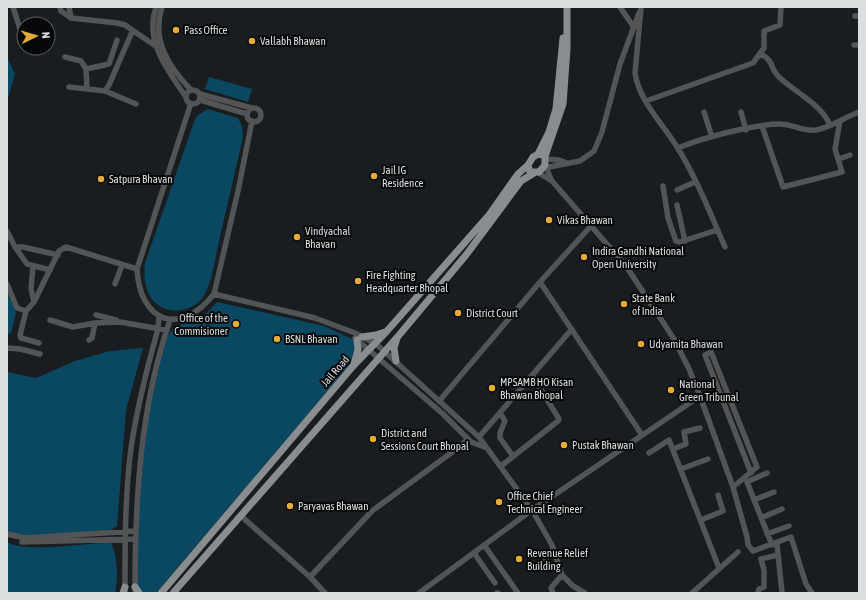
<svg xmlns="http://www.w3.org/2000/svg" width="866" height="600" viewBox="0 0 866 600" font-family="'Asap Condensed',sans-serif">
  <rect width="100%" height="100%" fill="#1a1d1f"/>
  <!-- green -->
  <path fill="#094860" d="M 7,57 L 15,74 L 7,102 Z
    M 209,77 L 252,89 L 248,102 L 205,89 Z
    M 207,109 L 238,118 L 242,126 L 243,137 C 235,172 227,207 219,241 C 215,259 213,278 205,294 C 197,310 172,316 158,305 C 145,295 143,278 145,263 L 194,122 L 197,116 Z
    M 7,292 L 16,312 L 11,334 L 7,333 Z
    M 217,302 L 324,326 L 352,339 L 363,349 L 156,593 L 136,593 L 136,519 L 147,411 L 166,338 L 174,327 L 203,317 Z
    M 143,348 L 126,410 L 117,526 L 108,532 C 76,534 38,542 7,531 L 7,372 L 36,378 L 75,361 L 110,351 Z
    M 7,542 C 28,554 85,542 111,543 C 118,556 118,579 115,593 L 7,593 Z"/>
  <g fill="none" stroke-linecap="round" stroke-linejoin="round">
    <!-- minor -->
    <path stroke="#535455" stroke-width="5.5" d="M 13,7 L 20,29 L 24,30
      M 60,7 L 61,11 L 71,18 L 117,23 L 125,25 L 157,47
      M 69,7 L 71,18
      M 156,7 C 144,41 168,71 186,97
      M 162,7 C 151,40 169,67 191,90
      M 620,7 L 633,26
      M 641,8 L 635,73 C 639,101 663,124 677,147 C 696,177 711,215 725,247
      M 855,16 L 859,16
      M 48,30 L 50,29
      M 854,45 L 859,45
      M 761,54 C 775,62 770,69 779,77 C 796,93 821,104 830,125
      M 65,57 L 81,61 L 86,69
      M 69,87 L 105,91 L 109,85 L 132,32
      M 87,88 L 86,69 L 109,64 L 117,40
      M186 97a7 7 0 1 1 14 0a7 7 0 1 1-14 0Z
      M 105,91 L 136,104
      M 200,94 L 252,108
      M 200,100 L 247,114
      M 646,101 L 753,63 L 764,48 L 764,31 L 780,25 L 781,7
      M 191,103 L 137,269 C 140,323 180,337 214,294 L 238,191 L 252,121
      M247 115a7 7 0 1 1 14 0a7 7 0 1 1-14 0Z
      M 704,112 L 712,137
      M 741,112 L 746,130
      M 762,126 L 783,187 L 842,172 L 835,149 L 840,121
      M 678,148 C 702,138 754,124 780,124 C 793,124 803,132 816,130 C 832,127 845,117 859,112
      M 546,159 L 559,160 L 567,163
      M 839,159 L 850,155
      M 545,165 L 552,181 L 626,266 L 674,339 L 689,369 L 700,396 L 733,487 L 747,537 L 748,545 L 753,551 L 791,537 L 806,584 L 812,593
      M 544,168 L 580,161 L 594,151 L 602,132 L 620,64 L 639,13
      M 537,172 L 552,181
      M 663,186 L 668,218 L 676,241 L 680,242 L 717,230
      M 677,190 L 695,182
      M 677,205 L 685,241
      M 7,231 L 15,247 L 27,264 L 50,270
      M 15,247 L 23,247 L 58,255
      M 33,266 L 31,289 L 34,302
      M 540,282 L 642,435
      M 7,284 L 17,308 L 26,311
      M 115,284 L 122,265
      M 214,294 L 315,318 L 355,333 L 376,344 L 479,437 L 532,510 L 552,545 L 562,575 L 573,586 L 585,593
      M 96,315 L 116,320
      M 50,320 L 73,327 L 95,323
      M 355,338 L 443,414 L 471,442 L 487,448
      M 89,340 L 92,338 L 95,323 L 120,322 L 166,330
      M 39,343 L 21,338 L 20,335 L 26,311 L 34,302 L 59,251 L 66,247 L 137,269
      M 7,348 L 20,349 L 40,354
      M 440,400 L 540,282 L 591,226
      M 500,413 L 505,421 L 500,433 L 500,438 L 513,456
      M 479,437 L 572,329
      M 673,449 L 686,444 L 684,432 L 700,428
      M 649,453 L 669,440 L 719,568
      M 501,466 L 558,421 L 559,419 L 532,375
      M 681,469 L 708,459
      M 767,473 L 747,482 L 772,545
      M 733,487 L 757,467 L 711,352 L 705,355 L 751,473
      M 754,500 L 774,492
      M 241,516 L 310,577 L 325,593
      M 761,518 L 782,509
      M 701,520 L 723,511 L 718,495
      M 7,534 L 25,538 L 135,531
      M 767,534 L 789,526
      M 22,542 L 135,539
      M 777,544 L 782,593
      M 484,545 L 518,593
      M 474,553 L 495,583
      M 539,569 L 553,549
      M 310,577 L 372,511 L 455,450 L 468,439
      M 135,590 C 135,499 140,407 170,320
      M 125,591 C 125,543 125,495 131,448 C 137,408 147,368 158,329 L 159,317
      M 419,593 L 532,510 L 700,396
      M 497,593 L 498,593
      M 553,593 L 551,588 L 562,575
      M 692,593 L 738,552
      M 758,593 L 759,589 L 764,587 L 764,570 L 761,559 L 778,555"/>
    <!-- major -->
    <path stroke="#898d8f" stroke-width="7" d="M 538,154 L 549,132 L 556,109 L 563,38
      M 538,154 L 545,156 L 545,165 L 539,172 L 530,172 L 528,165 L 533,157 Z
      M 545,156 L 563,104 L 567,49 L 567,7
      M 362,337 L 376,335 L 385,332
      M 396,361 L 394,348 L 397,338
      M 354,364 L 358,350 L 357,340
      M 135,587 L 139,593
      M 123,593 L 125,587
      M 161,593 L 354,365 L 387,331 L 489,215 L 518,174 L 528,165
      M 173,593 L 400,334 L 466,255 L 521,181 L 534,173"/>
  </g>
  <!-- markers -->
  <g fill="#e7ac36" stroke="#060708" stroke-width="1.5">
    <circle cx="176" cy="30" r="4"/>
    <circle cx="252" cy="41" r="4"/>
    <circle cx="374" cy="176" r="4"/>
    <circle cx="101" cy="179" r="4"/>
    <circle cx="549" cy="220" r="4"/>
    <circle cx="297" cy="237" r="4"/>
    <circle cx="584" cy="257" r="4"/>
    <circle cx="358" cy="281" r="4"/>
    <circle cx="624" cy="304" r="4"/>
    <circle cx="458" cy="313" r="4"/>
    <circle cx="236" cy="324" r="4"/>
    <circle cx="277" cy="339" r="4"/>
    <circle cx="641" cy="344" r="4"/>
    <circle cx="492" cy="388" r="4"/>
    <circle cx="671" cy="390" r="4"/>
    <circle cx="373" cy="439" r="4"/>
    <circle cx="564" cy="445" r="4"/>
    <circle cx="499" cy="502" r="4"/>
    <circle cx="290" cy="506" r="4"/>
    <circle cx="519" cy="559" r="4"/>
  </g>
  <g text-anchor="middle" stroke-width="4" stroke-linejoin="round" paint-order="stroke">
    <!-- poi labels -->
    <g font-size="11" fill="#dcdfe0" stroke="#060708" text-anchor="start">
      <text x="184" y="34">Pass Office</text>
      <text x="260" y="45">Vallabh Bhawan</text>
      <text x="382" y="174">Jail IG<tspan x="382" dy="13">Residence</tspan></text>
      <text x="109" y="183">Satpura Bhavan</text>
      <text x="557" y="224">Vikas Bhawan</text>
      <text x="305" y="235">Vindyachal<tspan x="305" dy="13">Bhavan</tspan></text>
      <text x="592" y="255">Indira Gandhi National<tspan x="592" dy="13">Open University</tspan></text>
      <text x="366" y="279">Fire Fighting<tspan x="366" dy="13">Headquarter Bhopal</tspan></text>
      <text x="632" y="302">State Bank<tspan x="632" dy="13">of India</tspan></text>
      <text x="466" y="317">District Court</text>
      <text x="228" y="322" text-anchor="end">Office of the<tspan x="228" dy="13">Commisioner</tspan></text>
      <text x="285" y="343">BSNL Bhavan</text>
      <text x="649" y="348">Udyamita Bhawan</text>
      <text x="500" y="386">MPSAMB HO Kisan<tspan x="500" dy="13">Bhawan Bhopal</tspan></text>
      <text x="679" y="388">National<tspan x="679" dy="13">Green Tribunal</tspan></text>
      <text x="381" y="437">District and<tspan x="381" dy="13">Sessions Court Bhopal</tspan></text>
      <text x="572" y="449">Pustak Bhawan</text>
      <text x="507" y="500">Office Chief<tspan x="507" dy="13">Technical Engineer</tspan></text>
      <text x="298" y="510">Paryavas Bhawan</text>
      <text x="527" y="557">Revenue Relief<tspan x="527" dy="13">Building</tspan></text>
    </g>
    <!-- street labels -->
    <g font-size="11" fill="#dcdfe0" stroke="#060708">
      <text transform="translate(335 371) rotate(-49)" y="4">Jail Road</text>
    </g>
  </g>
  <!-- border -->
  <rect width="866" height="600" fill="none" stroke="#dcdfe0" stroke-width="16"/>
  <!-- north arrow -->
  <g transform="translate(36 36) rotate(85)"><circle r="19" fill="#060708" stroke="#5c5d5e"/>
  <path d="M0-3L7 15L0 10L-7 15Z" fill="#e7ac36"/>
  <text y="-6" font-size="11" font-weight="bold" text-anchor="middle" fill="#dcdfe0">N</text>
  </g>
</svg>
